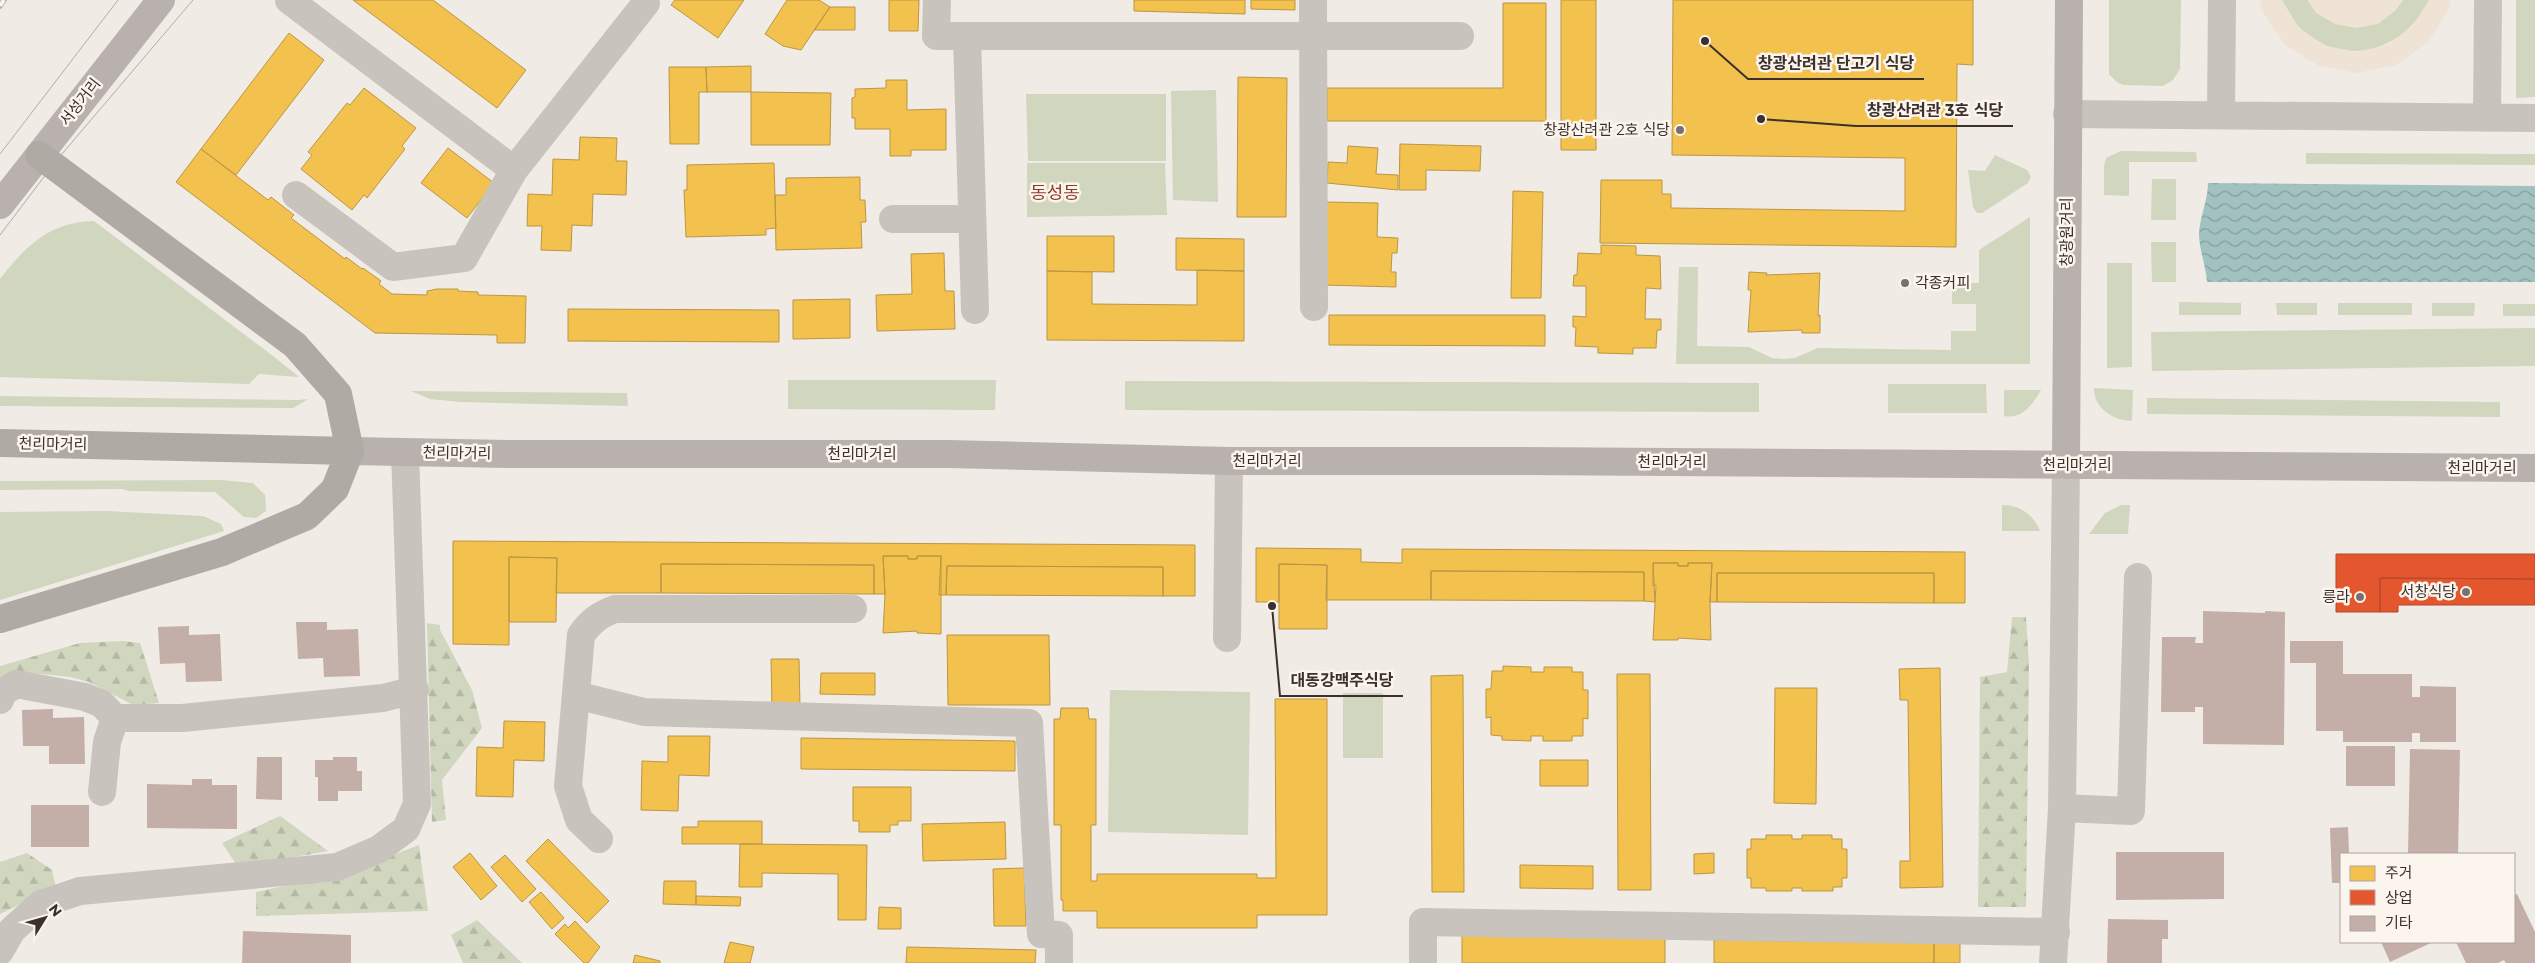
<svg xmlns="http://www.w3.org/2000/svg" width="2535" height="963" viewBox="0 0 2535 963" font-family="Montserrat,'Noto Sans KR',sans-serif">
  <defs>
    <pattern id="forest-firs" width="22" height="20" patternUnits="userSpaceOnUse" patternTransform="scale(1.25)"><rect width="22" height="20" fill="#d1d6bf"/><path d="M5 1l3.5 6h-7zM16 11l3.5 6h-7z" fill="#b4b8a4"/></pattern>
    <pattern id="water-waves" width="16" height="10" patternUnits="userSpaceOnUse" patternTransform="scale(1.25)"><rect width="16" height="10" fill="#a1c2c1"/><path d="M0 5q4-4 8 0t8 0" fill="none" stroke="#849e9d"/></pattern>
  </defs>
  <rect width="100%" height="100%" fill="#f0ebe5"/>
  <!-- green -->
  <path fill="#d1d6bf" d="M 2109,0 L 2181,0 L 2180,69 L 2173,80 L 2163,86 L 2124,85 L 2118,83 L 2109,74 Z
    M 2282,0 L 2308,0 L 2316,13 L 2395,11 L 2403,0 L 2429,0 C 2412,38 2368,62 2327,46 C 2321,44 2315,39 2310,36 C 2299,29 2285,13 2282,0 Z
    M 2516,0 L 2535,0 L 2535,97 L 2516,98 Z
    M 1216,90 L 1218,202 L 1173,200 L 1171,91 Z
    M 1026,94 L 1166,94 L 1166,161 L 1028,161 Z
    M 2121,151 L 2196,152 L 2197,162 L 2129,162 L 2129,196 L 2104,195 L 2104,166 L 2106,158 Z
    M 2306,153 L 2535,154 L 2535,165 L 2306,164 Z
    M 1995,155 L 2027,170 L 2031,177 L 2028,183 L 1982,213 L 1977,213 L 1973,207 L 1968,170 L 1985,171 Z
    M 1027,163 L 1165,163 L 1167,215 L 1027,217 Z
    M 2152,179 L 2176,179 L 2176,220 L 2151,220 Z
    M 2030,217 L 2030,364 L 1676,364 L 1679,267 L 1698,267 L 1697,346 L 1749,347 L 1772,358 L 1784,359 L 1795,358 L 1818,348 L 1951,350 L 1951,331 L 1976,331 L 1976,304 L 1952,304 L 1952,283 L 1979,283 L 1979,250 Z
    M 94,221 L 273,356 L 299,377 L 259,374 L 249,384 L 0,377 L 0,279 C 26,246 49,222 94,221 Z
    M 2151,242 L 2176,242 L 2176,282 L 2152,282 Z
    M 2107,263 L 2132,263 L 2132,367 L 2107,368 Z
    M 2179,302 L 2241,303 L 2241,315 L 2179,315 Z
    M 2276,303 L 2317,303 L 2317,315 L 2277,315 Z
    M 2338,303 L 2412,303 L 2412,315 L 2338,315 Z
    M 2432,303 L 2475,303 L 2474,316 L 2432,316 Z
    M 2503,304 L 2535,304 L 2535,316 L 2503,316 Z
    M 2535,328 L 2535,366 L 2152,371 L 2151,332 Z
    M 788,380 L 996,380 L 995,410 L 788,409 Z
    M 1125,381 L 1759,383 L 1759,412 L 1125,410 Z
    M 1888,384 L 1986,384 L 1987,413 L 1888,413 Z
    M 2094,388 L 2133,390 L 2132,421 C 2113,420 2094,409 2094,388 Z
    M 2004,390 L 2041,390 C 2033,404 2022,420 2004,416 Z
    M 411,391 L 627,393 L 628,406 L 460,402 L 430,399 Z
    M 0,396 L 298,400 L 308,399 L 293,408 L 0,406 Z
    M 2147,398 L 2500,402 L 2500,417 L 2147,414 Z
    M 221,480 L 253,483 L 265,495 L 266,511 L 256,518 L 244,517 L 215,492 L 129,491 L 122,489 L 0,490 L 0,481 Z
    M 2002,505 C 2020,505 2033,514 2040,531 L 2002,531 Z
    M 2121,505 L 2130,505 L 2128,534 L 2089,534 L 2105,513 Z
    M 106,511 L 203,516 L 221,524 L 224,531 L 0,600 L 0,512 Z
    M 1110,690 L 1250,692 L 1248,835 L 1108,832 Z
    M 1343,693 L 1383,693 L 1383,758 L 1343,758 Z"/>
  <!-- forest -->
  <path fill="url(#forest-firs)" d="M 2012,617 L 2026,617 L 2029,664 L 2026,907 L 1978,907 L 1980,677 L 2007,672 Z
    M 427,623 L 440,625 L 440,630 L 472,690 L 482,728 L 442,780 L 446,820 L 432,822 Z
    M 122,641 L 140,643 L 159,703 L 133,705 L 89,682 L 70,677 L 32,673 L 0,685 L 0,666 L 80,643 Z
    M 280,816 L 328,851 L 238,867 L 222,843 Z
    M 419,845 L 428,911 L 256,916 L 256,892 L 346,873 Z
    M 27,853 L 52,870 L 56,887 L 0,914 L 0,862 Z
    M 477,920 L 522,963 L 463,963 L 451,935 Z"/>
  <!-- plaza -->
  <path fill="#eee3d5" d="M 2260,0 L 2282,0 L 2300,29 L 2326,46 L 2357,52 L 2387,45 L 2412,27 L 2429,0 L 2451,0 L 2449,9 L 2428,42 L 2396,65 L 2357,73 L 2319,66 L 2285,45 L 2263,13 Z
    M 2308,0 L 2403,0 L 2395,11 L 2378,24 L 2356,28 L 2335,24 L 2316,13 Z"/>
  <!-- water -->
  <path fill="url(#water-waves)" d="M 2208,183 L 2535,186 L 2535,282 L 2207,282 C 2206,267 2200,252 2199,236 C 2199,218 2208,201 2208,183 Z"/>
  <!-- homes -->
  <path fill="#f2c14e" stroke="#bb9644" d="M 353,0 L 433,0 L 526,70 L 497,108 Z
    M 675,0 L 744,0 L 718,38 L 671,5 Z
    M 787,0 L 819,0 L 830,7 L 801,50 L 783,46 L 765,34 Z
    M 889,0 L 919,0 L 918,31 L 889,31 Z
    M 1134,0 L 1245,0 L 1245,14 L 1134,11 Z
    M 1251,0 L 1295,0 L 1295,10 L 1251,9 Z
    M 1561,0 L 1596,0 L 1596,150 L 1561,150 Z
    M 1673,0 L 1973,0 L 1973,65 L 1957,64 L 1956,247 L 1600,243 L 1601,180 L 1662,180 L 1662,194 L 1671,194 L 1671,208 L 1905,211 L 1905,158 L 1672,155 Z
    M 1503,3 L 1546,3 L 1546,121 L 1327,121 L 1327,88 L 1503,88 Z
    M 830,7 L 855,7 L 855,30 L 814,30 Z
    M 289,33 L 324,60 L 236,175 L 201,149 Z
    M 751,66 L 751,92 L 707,92 L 706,67 Z
    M 669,67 L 706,67 L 707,92 L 699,92 L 699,144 L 670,144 Z
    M 1238,77 L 1287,78 L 1286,217 L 1237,217 Z
    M 886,80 L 907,80 L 907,110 L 946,109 L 946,150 L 911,150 L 911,156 L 890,156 L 890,129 L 855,129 L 855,118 L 852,118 L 852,98 L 855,97 L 855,89 L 886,88 Z
    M 364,88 L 416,128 L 402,146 L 405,149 L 367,198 L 364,195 L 352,210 L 301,169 L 312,155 L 308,152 L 347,103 L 350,105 Z
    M 751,92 L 831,93 L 830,145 L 751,145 Z
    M 580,137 L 617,138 L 616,161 L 627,161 L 626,195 L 593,194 L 592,226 L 572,225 L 571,251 L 541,250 L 542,226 L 527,226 L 528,194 L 552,195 L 553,159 L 579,160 Z
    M 1400,144 L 1481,146 L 1480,171 L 1426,170 L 1426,190 L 1399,190 Z
    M 1348,146 L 1378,148 L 1376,174 L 1398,175 L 1398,190 L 1327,183 L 1328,162 L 1347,163 Z
    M 448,148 L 494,183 L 467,218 L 421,183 Z
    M 201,149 L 268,200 L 271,197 L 294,215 L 291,218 L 345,259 L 346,257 L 362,269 L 363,268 L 381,281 L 379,284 L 392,294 L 427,295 L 427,291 L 437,289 L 458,289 L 458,291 L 478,292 L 478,295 L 526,296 L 525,343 L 497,343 L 497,335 L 375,333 L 176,182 Z
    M 774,163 L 776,228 L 766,229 L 766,235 L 686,237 L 684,190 L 687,190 L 687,165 Z
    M 860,177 L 860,200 L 865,200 L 866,222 L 861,222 L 862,248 L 776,250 L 775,195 L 786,195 L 786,178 Z
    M 1513,191 L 1543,192 L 1541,298 L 1511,298 Z
    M 1326,202 L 1378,203 L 1377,237 L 1398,238 L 1397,253 L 1392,253 L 1391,272 L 1396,272 L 1396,287 L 1323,285 Z
    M 1047,236 L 1114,236 L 1114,272 L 1047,271 Z
    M 1176,238 L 1244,239 L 1244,271 L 1176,270 Z
    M 1601,245 L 1636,246 L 1636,255 L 1660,256 L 1661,289 L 1646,288 L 1645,319 L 1661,319 L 1661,330 L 1657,330 L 1656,348 L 1633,348 L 1633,354 L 1598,353 L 1598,347 L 1575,346 L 1576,327 L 1573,327 L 1573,316 L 1586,317 L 1586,286 L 1573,286 L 1574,275 L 1577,275 L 1578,253 L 1601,254 Z
    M 944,253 L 945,291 L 954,291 L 955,329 L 877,331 L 876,295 L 912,294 L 911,254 Z
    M 1197,270 L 1244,271 L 1244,341 L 1047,340 L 1047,271 L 1092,272 L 1092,304 L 1197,305 Z
    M 1749,272 L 1767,273 L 1766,275 L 1820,273 L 1818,316 L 1820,315 L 1820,333 L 1802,333 L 1802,330 L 1748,332 L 1751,290 L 1748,290 Z
    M 850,299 L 850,338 L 793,339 L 793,300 Z
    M 568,309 L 779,310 L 779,342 L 568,341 Z
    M 1329,315 L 1545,315 L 1545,346 L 1329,345 Z
    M 453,541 L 1195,545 L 1195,596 L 1163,596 L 1163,567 L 947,566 L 946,595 L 939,595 L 941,556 L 917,556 L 917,559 L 908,559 L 908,556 L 883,556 L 885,594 L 874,594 L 874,565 L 661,564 L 661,593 L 556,593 L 557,558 L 509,557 L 509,645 L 453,644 Z
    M 1256,548 L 1361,549 L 1361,562 L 1402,563 L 1402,549 L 1965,552 L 1965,603 L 1934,603 L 1934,573 L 1717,573 L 1717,602 L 1710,602 L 1712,563 L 1688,563 L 1688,566 L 1678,566 L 1678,563 L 1653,563 L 1655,602 L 1644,601 L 1644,572 L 1431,571 L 1431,600 L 1326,600 L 1327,565 L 1279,564 L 1279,602 L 1256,602 Z
    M 883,556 L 908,556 L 908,559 L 917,559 L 917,556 L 941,556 L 941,634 L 917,633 L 917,631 L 883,633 L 885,594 Z
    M 509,557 L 557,558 L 556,622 L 509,622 Z
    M 1653,563 L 1678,563 L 1678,566 L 1688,566 L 1688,563 L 1712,563 L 1710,602 L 1711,640 L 1678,638 L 1678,640 L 1653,640 L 1656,585 L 1653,586 Z
    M 661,564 L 874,565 L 874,594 L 661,593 Z
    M 1279,564 L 1327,565 L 1327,629 L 1279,629 Z
    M 947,566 L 1163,567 L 1163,596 L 946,595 Z
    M 1431,571 L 1644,572 L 1644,601 L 1431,600 Z
    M 1717,573 L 1934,573 L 1934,603 L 1717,602 Z
    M 947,635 L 1049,635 L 1050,705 L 948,705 Z
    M 771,659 L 799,659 L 800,707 L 772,708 Z
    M 1503,666 L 1531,667 L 1531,672 L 1544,672 L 1544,667 L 1572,667 L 1572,672 L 1583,672 L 1583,690 L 1588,690 L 1588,719 L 1583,718 L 1583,736 L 1572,736 L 1572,741 L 1543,741 L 1543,736 L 1531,736 L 1531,741 L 1502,740 L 1502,736 L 1491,735 L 1491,717 L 1486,718 L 1486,689 L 1491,689 L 1492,671 L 1503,671 Z
    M 1940,668 L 1943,887 L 1900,888 L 1900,861 L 1910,861 L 1908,700 L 1900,700 L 1899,669 Z
    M 821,673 L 875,673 L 875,695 L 820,694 Z
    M 1617,674 L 1650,674 L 1651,890 L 1618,890 Z
    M 1463,675 L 1464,892 L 1432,892 L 1431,676 Z
    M 1775,688 L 1817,688 L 1816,804 L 1774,803 Z
    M 1275,699 L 1327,699 L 1327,915 L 1257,915 L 1257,928 L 1097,928 L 1097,911 L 1063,911 L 1063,900 L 1061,900 L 1061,825 L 1054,825 L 1054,719 L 1060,719 L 1061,708 L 1088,708 L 1089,719 L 1096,719 L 1096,825 L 1091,825 L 1091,881 L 1097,881 L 1097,874 L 1257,874 L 1257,878 L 1276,878 Z
    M 504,721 L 545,722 L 544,761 L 514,760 L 513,797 L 476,796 L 477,747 L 503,748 Z
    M 668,736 L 710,736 L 709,776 L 679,775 L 678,811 L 641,810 L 642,761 L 668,762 Z
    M 801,738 L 1015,741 L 1015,771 L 801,769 Z
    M 1540,760 L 1588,760 L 1588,786 L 1540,786 Z
    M 853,787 L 911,787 L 911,821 L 898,821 L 898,825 L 890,825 L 890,832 L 859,832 L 859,821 L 853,821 Z
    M 698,821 L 762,821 L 762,844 L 682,844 L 682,827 L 698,827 Z
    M 1005,822 L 1006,859 L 923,861 L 922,824 Z
    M 1766,835 L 1792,835 L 1792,839 L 1802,839 L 1802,835 L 1832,835 L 1832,839 L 1842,839 L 1842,849 L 1847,849 L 1847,878 L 1842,878 L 1842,887 L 1833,887 L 1833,891 L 1802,891 L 1802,888 L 1792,888 L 1792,891 L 1766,891 L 1766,888 L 1751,888 L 1751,878 L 1747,878 L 1747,849 L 1751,849 L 1751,839 L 1766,839 Z
    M 548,839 L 609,901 L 587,923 L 526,861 Z
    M 740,844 L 867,845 L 866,920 L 838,920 L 838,874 L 762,873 L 762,887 L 739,887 Z
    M 470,853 L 497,886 L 481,900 L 453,867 Z
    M 1714,853 L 1714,873 L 1694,874 L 1694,854 Z
    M 505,855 L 536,889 L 522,902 L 491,867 Z
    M 1520,865 L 1593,866 L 1593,889 L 1520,888 Z
    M 1024,868 L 1026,926 L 994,926 L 993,869 Z
    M 664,881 L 696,881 L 696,905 L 663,904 Z
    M 541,892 L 564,918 L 552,929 L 529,902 Z
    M 696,896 L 741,897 L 740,906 L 696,905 Z
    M 879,907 L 901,908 L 901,929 L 878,929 Z
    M 575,921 L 600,947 L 588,963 L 584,963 L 555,934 L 565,924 L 568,928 Z
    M 1462,933 L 1665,936 L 1665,963 L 1462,963 Z
    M 1714,940 L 1934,943 L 1934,963 L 1714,963 Z
    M 730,942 L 754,947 L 750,963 L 724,963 Z
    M 1934,943 L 1960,943 L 1960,963 L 1934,963 Z
    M 907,947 L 1036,950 L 1035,963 L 906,963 Z
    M 635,955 L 660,961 L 660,963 L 633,963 Z"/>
  <!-- shops -->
  <path fill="#e4572e" stroke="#b14b2d" d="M 2336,554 L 2535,554 L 2535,579 L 2380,578 L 2380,612 L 2336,612 Z
    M 2380,578 L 2535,579 L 2535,605 L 2398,605 L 2398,612 L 2380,612 Z"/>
  <!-- building -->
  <path fill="#c3afa7" d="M 2203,611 L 2265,613 L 2265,611 L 2285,612 L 2284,745 L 2203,744 L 2203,707 L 2195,707 L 2195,712 L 2161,712 L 2162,637 L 2196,637 L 2195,643 L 2203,643 Z
    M 296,622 L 327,622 L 327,630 L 358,629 L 360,676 L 324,677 L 323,658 L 298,659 Z
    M 189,626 L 189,635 L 220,634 L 222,681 L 186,682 L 185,663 L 160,664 L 158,627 Z
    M 2290,641 L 2343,641 L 2343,674 L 2412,674 L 2412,697 L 2420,697 L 2420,686 L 2456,687 L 2456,742 L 2420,742 L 2420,733 L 2412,733 L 2412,742 L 2343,742 L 2343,731 L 2316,731 L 2316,663 L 2290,663 Z
    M 53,709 L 53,718 L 84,717 L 85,764 L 49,764 L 49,746 L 23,746 L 22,710 Z
    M 2346,746 L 2395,746 L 2395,786 L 2346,786 Z
    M 2410,749 L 2460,750 L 2458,854 L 2408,854 Z
    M 257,757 L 282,757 L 282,800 L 256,799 Z
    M 333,757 L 357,757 L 357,771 L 362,771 L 362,791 L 338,791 L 338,801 L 318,801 L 318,777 L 315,777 L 315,760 L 333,760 Z
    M 192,779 L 212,779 L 212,785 L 237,785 L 237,829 L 147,828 L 147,784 L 192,785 Z
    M 31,805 L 89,805 L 89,847 L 31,847 Z
    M 2348,827 L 2349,854 L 2341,854 L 2341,883 L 2332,883 L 2330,828 Z
    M 2116,852 L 2224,852 L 2224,899 L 2116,900 Z
    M 2517,894 L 2535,932 L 2535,963 L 2506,963 L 2504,960 L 2498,963 L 2466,963 L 2456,942 L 2514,942 L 2514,895 Z
    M 2108,919 L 2168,920 L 2168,939 L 2162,939 L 2162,963 L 2107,963 Z
    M 243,931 L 351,935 L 351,963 L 242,963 Z
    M 2381,942 L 2433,942 L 2390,962 Z"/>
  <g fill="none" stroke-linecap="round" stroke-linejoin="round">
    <!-- minor -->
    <path stroke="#c9c3be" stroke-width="28" d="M 289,0 L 514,170
      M 937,0 L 936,36 L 1460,36
      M 1313,0 L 1314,307
      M 967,37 L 975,310
      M 2067,114 L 2535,118
      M 2221,115 L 2222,0
      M 2487,117 L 2488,0
      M 296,195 L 393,267 L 464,258 L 514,170 L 646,3
      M 893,219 L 972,219
      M 1227,638 L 1229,461
      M 576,695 L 644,712 L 1029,723 L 1041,934 L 1059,935 L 1059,963
      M 0,700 L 2,693 L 16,684 L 85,697 L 102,704 L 115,718 L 182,718 L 383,698 L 415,690
      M 102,792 L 107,742 L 115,718
      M 2062,808 L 2131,811 L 2138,577
      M 599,839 L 579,820 L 568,786 L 581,635 C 591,621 599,615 615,609 L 853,609
      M 0,951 L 12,930 L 41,904 L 80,891 L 337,867 L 379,849 L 406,829 L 417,804 L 405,452
      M 1423,963 L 1423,922 L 2056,932
      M 2053,963 L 2062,808 L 2066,465"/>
    <!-- major -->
    <path stroke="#b8b1ad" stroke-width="28" d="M 0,205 L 161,0
      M 350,451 L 509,454 L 949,454 L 1229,461 L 1517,461 L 2535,468
      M 2066,465 L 2069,0"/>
    <!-- highway -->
    <path stroke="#afaaa4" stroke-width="28" d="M 0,443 L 350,451
      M 0,619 L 222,552 L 307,516 L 335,489 L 350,451 L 338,394 L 295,345 L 39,155"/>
    <!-- tram -->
    <path stroke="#b1aca8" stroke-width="1" d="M 0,154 L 118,0
      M 0,235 L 56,161 L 193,0"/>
    <defs>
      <path id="rail" d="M 0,6 L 4,0"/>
    </defs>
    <!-- rail casing -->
    <use href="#rail" stroke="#b1aca8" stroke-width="5.5"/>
    <!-- rail -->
    <use href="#rail" stroke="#fbf5ee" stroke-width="4" stroke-dasharray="11" stroke-linecap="butt"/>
  </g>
  <!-- markers -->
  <g fill="#7a716c" stroke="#fbf5ee" stroke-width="2">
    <circle cx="1680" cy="130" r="5"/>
    <circle cx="1905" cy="283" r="5"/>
    <circle cx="2466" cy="592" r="5"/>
    <circle cx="2360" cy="597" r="5"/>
  </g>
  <g text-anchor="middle" stroke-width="5" stroke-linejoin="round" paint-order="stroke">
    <!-- street labels -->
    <g font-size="15" fill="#3b302b" stroke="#fbf5ee">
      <text transform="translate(80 102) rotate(-52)" y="5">서성거리</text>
      <text transform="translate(2067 232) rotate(-90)" y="5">창광원거리</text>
      <text transform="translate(53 444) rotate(1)" y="5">천리마거리</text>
      <text transform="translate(457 453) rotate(1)" y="5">천리마거리</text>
      <text x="862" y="459">천리마거리</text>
      <text x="1267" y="466">천리마거리</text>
      <text x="1672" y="467">천리마거리</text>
      <text x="2077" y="470">천리마거리</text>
      <text x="2482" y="473">천리마거리</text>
    </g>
    <!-- poi labels -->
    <g font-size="15" fill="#3b302b" stroke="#fbf5ee" text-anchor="end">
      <text x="1670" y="135">창광산려관 2호 식당</text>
      <text x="1915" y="288" text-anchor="start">각종커피</text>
      <text x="2456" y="597">서창식당</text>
      <text x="2350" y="602">릉라</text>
    </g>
    <!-- quarter labels -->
    <g font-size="18" fill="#8c3b22" stroke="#fbf5ee">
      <text x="1055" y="199">동성동</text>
    </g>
  </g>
  <!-- callouts -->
  <path fill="none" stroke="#3b302b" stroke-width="2" d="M1705 41L1748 79H1924M1761 119L1856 126H2013M1272 606L1280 696H1403"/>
  <g fill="#3b302b" stroke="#fbf5ee" stroke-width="2">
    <circle cx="1705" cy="41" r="5"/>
    <circle cx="1761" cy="119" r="5"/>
    <circle cx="1272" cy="606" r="5"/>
  </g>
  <g font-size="16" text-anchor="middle" font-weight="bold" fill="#3b302b" stroke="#fbf5ee" stroke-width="5" stroke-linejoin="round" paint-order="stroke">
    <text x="1836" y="69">창광산려관 단고기 식당</text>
    <text x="1935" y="116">창광산려관 3호 식당</text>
    <text x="1342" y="686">대동강맥주식당</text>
  </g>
  <!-- legend -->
  <rect x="2340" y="853" width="175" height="90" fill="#fbf5ee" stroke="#aea6a0"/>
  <rect x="2350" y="866" width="25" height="15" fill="#f2c14e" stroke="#aea6a0"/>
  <text x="2385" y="878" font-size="15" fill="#3b302b">주거</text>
  <rect x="2350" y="890" width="25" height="15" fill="#e4572e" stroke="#aea6a0"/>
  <text x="2385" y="903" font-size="15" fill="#3b302b">상업</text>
  <rect x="2350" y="916" width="25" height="15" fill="#c3afa7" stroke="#aea6a0"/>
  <text x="2385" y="928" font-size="15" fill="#3b302b">기타</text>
  <!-- north arrow -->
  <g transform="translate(45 918) rotate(53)" stroke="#fbf5ee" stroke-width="4" paint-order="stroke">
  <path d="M0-4L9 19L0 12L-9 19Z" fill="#3b302b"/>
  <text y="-8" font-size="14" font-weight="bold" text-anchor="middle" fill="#3b302b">N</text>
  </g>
</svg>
